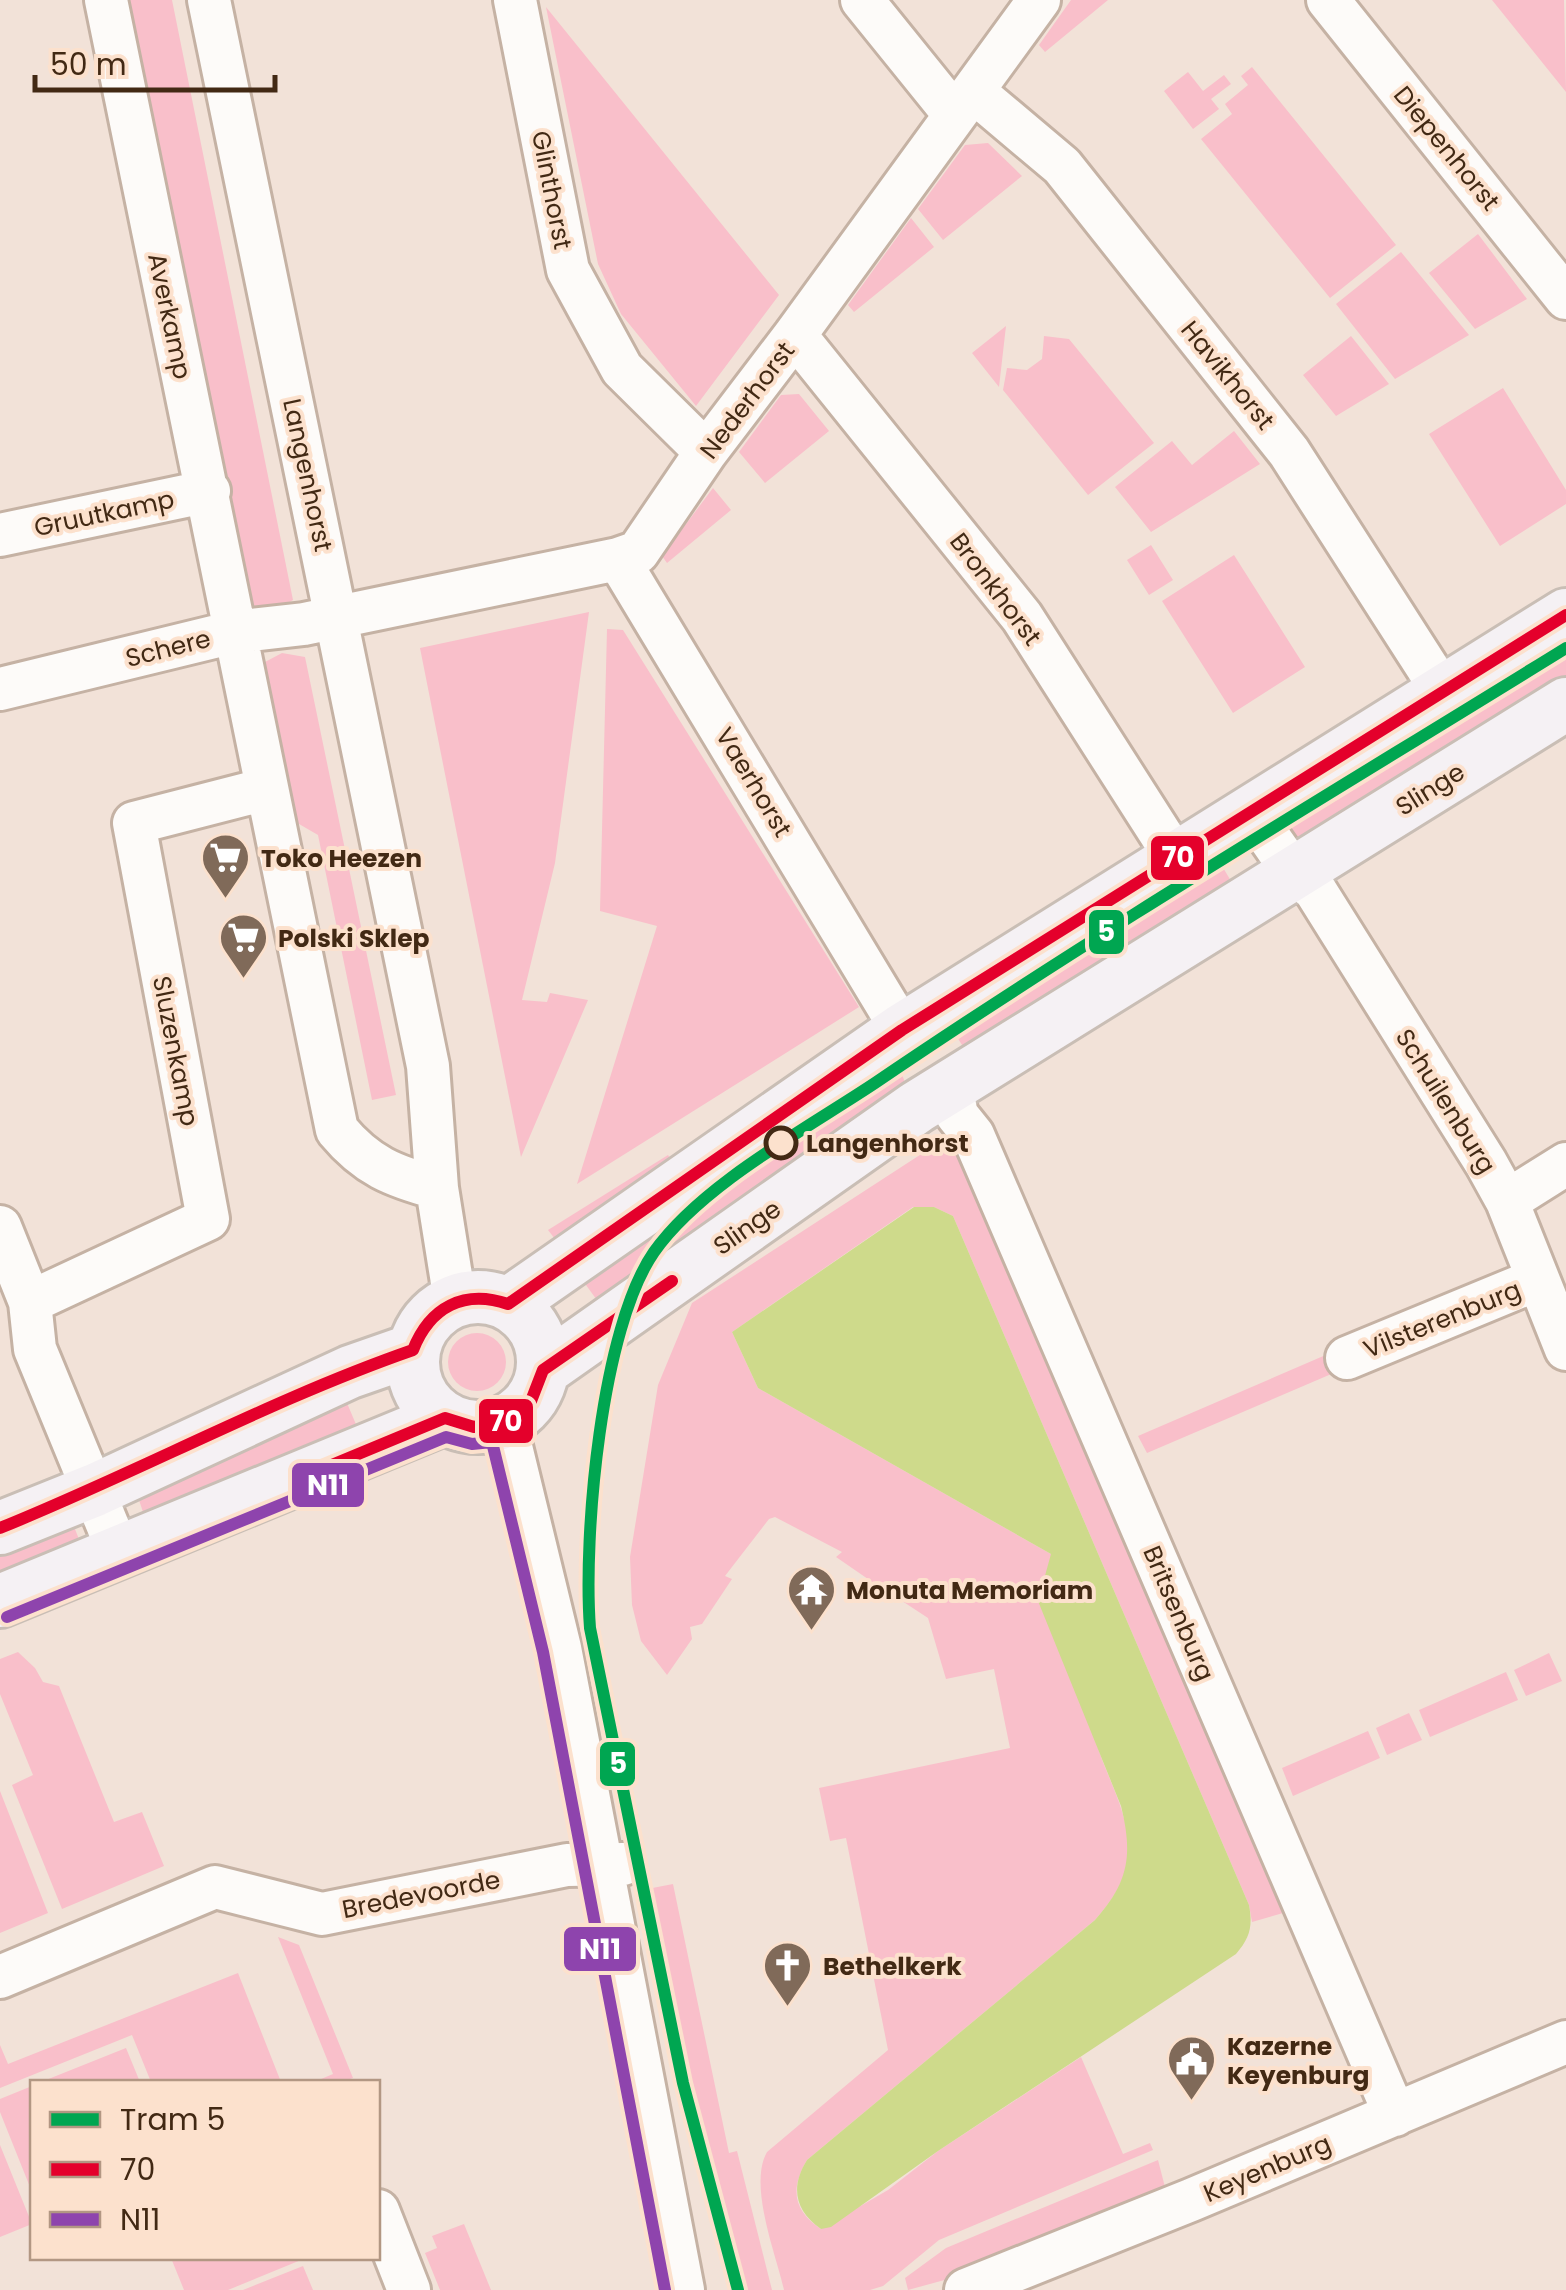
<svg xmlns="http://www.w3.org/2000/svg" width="1566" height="2290" viewBox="0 0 1566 2290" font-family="Poppins,sans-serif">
  <rect width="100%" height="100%" fill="#f2e2d8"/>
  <!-- green -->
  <path fill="#f9bfca" d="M 120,0 L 172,0 L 293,600 C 278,610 267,612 250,605 Z
    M 1071,0 L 1108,0 L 1045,52 L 1039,45 Z
    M 1492,0 L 1564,0 L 1566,92 Z
    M 546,7 L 779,295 L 696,406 L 621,314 L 598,264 Z
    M 1252,67 L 1396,245 L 1330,298 L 1201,139 L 1232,114 L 1225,104 L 1248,85 L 1241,76 Z
    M 1188,72 L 1203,91 L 1224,75 L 1231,84 L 1211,99 L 1219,109 L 1193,129 L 1164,91 Z
    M 988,143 L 1022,176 L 943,240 L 918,209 L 965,145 Z
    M 911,218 L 934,247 L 854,312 L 848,305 Z
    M 1478,234 L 1527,299 L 1475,329 L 1429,273 Z
    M 1401,252 L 1469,335 L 1395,379 L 1336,304 Z
    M 1006,326 L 999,387 L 972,353 Z
    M 1044,336 L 1069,339 L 1154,443 L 1088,495 L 1003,390 L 1007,368 L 1027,370 L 1042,359 Z
    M 1351,336 L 1389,384 L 1336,416 L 1303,375 Z
    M 1503,388 L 1566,490 L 1566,504 L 1500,546 L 1429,434 Z
    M 799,394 L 829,431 L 765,483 L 739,452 L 781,395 Z
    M 1234,431 L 1260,464 L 1151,532 L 1115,487 L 1172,441 L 1192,465 Z
    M 713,488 L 731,510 L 667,563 L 662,556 Z
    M 1151,545 L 1173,580 L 1149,595 L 1127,560 Z
    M 1234,555 L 1305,667 L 1233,713 L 1162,601 Z
    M 589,612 L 555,863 L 522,1000 L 547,1002 L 550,993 L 588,1000 L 521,1157 L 420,648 Z
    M 1566,624 L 1566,692 L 1292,843 L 1280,823 Z
    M 607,629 L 623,630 L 859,1007 L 577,1184 L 657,926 L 600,911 Z
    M 282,653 L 305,657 L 396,1095 L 372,1100 L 318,835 L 287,817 L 261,671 L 265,662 Z
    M 1210,846 L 1240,896 L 972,1061 L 942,1013 Z
    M 884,1066 L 902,1074 L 909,1095 L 607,1314 L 578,1274 Z
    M 946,1138 L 959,1159 L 974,1155 L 1297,1909 L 1252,1922 L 1249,1905 L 953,1216 L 934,1207 L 913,1207 L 732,1332 L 758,1388 L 1051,1554 C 1066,1617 1078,1681 1096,1742 C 1107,1779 1130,1813 1128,1853 C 1127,1880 1112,1901 1095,1920 L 807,2160 C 790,2189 793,2210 821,2229 L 888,2190 L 938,2151 L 1081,2057 L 1123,2154 L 1150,2143 L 1153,2150 L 939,2240 L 883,2286 L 870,2290 L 784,2290 C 776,2254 748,2185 767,2152 L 888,2050 L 846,1838 L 830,1841 L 819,1788 L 1010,1748 L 994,1669 L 946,1679 L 928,1618 L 896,1597 L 894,1585 L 881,1588 L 836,1557 L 842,1552 L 775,1517 L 769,1519 L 725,1576 L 732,1579 L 702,1624 L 690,1627 L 692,1639 L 667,1675 L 641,1641 L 632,1605 L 630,1557 L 658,1385 L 692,1303 Z
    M 668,1155 L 679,1171 L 565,1252 L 548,1230 Z
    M448 1362a29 29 0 1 1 58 0a29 29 0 1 1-58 0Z
    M 1335,1351 L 1343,1369 L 1147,1453 L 1138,1436 Z
    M 344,1396 L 363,1441 L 150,1533 L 138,1497 Z
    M 73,1524 L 84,1552 L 0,1586 L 0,1553 Z
    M 18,1652 L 35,1668 L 43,1682 L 59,1686 L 114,1822 L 142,1812 L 164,1866 L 62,1909 L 12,1785 L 33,1775 L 0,1694 L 0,1659 Z
    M 1549,1653 L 1562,1681 L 1526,1696 L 1514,1670 Z
    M 1506,1672 L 1518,1700 L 1430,1737 L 1419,1710 Z
    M 1409,1713 L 1422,1740 L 1387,1755 L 1376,1728 Z
    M 1368,1731 L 1380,1758 L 1293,1796 L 1282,1768 Z
    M 0,1791 L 48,1913 L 0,1933 Z
    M 673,1884 L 729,2153 L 737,2151 L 772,2290 L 734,2290 L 733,2286 L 729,2287 L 700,2181 L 637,1891 Z
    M 278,1937 L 299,1945 L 353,2078 L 341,2082 L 314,2082 L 333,2074 Z
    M 238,1973 L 281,2082 L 151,2082 L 132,2035 L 0,2088 L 0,2045 L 8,2064 Z
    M 126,2048 L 140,2082 L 41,2082 Z
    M 32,2086 L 32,2192 L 0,2112 L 0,2099 Z
    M 0,2145 L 32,2224 L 0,2237 Z
    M 1158,2160 L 1166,2191 L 970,2273 L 908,2290 L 905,2278 L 946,2248 Z
    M 464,2224 L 491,2290 L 440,2290 L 425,2253 L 437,2248 L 432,2236 Z
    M 171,2258 L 300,2258 L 301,2260 L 228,2290 L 184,2290 Z
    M 303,2266 L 313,2290 L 243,2290 Z"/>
  <!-- water -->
  <path fill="#ceda8b" d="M 914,1207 L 934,1207 L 953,1216 L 1249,1905 C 1253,1926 1250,1938 1236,1954 L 938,2151 L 831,2227 L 821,2229 C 795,2211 790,2187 807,2160 L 1095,1920 C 1129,1882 1133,1855 1121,1806 L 1038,1601 L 1051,1554 L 758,1388 L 732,1332 Z"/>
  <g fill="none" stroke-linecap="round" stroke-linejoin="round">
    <defs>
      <path id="minor" d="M 106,0 L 337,1130 C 367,1166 393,1176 437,1188
        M 209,0 L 428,1066 L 437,1188 L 455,1301
        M 515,0 L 568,270 L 622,369 L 706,452
        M 862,0 L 954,114
        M 1328,0 L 1566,298
        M 973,91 L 1062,166 L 1289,452 L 1443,692
        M 795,335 L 1022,617 L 1176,858
        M 0,535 L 209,491
        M 618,559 L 902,1030
        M 0,689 L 234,632 L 304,624 L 618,559 L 638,552 L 706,452 L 795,335 L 1039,0
        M 1250,810 L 1294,873 L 1315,890 L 1486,1163 L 1507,1201 L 1566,1349
        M 951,1086 L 957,1115 L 973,1135 L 1395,2115
        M 1507,1201 L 1566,1164
        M 0,1227 L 30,1302 L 35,1349 L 119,1553
        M 30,1302 L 208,1219 L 134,823 L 266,789
        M 1347,1358 L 1536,1280
        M 505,1422 L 560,1648 L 683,2290
        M 0,1977 L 215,1887 L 322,1914 L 567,1865 L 623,1864
        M 378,2211 L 409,2290
        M 966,2290 L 1191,2200 L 1566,2042"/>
      <path id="major" d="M413 1362a65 65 0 1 1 130 0a65 65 0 1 1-130 0Z
        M 508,1304 L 902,1030 L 1566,615
        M 543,1370 L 917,1107 L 1566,704
        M 0,1528 L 95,1490 L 350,1372 L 413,1350
        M 0,1601 L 445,1418"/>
    </defs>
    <!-- minor casing -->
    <use href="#minor" stroke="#c5b2a4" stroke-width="48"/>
    <!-- major casing -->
    <use href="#major" stroke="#c9beb5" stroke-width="58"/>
    <!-- minor -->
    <use href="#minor" stroke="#fdfbf9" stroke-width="42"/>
    <!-- major -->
    <use href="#major" stroke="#f5f1f4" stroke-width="52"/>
    <defs>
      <path id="bus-1" d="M 298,1479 L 445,1418 L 474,1427 L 505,1422 L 531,1401 L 543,1370 L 672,1281
        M 0,1528 C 139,1472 272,1399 413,1350 C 430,1307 464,1289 508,1304 L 902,1030 L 1566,615"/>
      <path id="bus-2" d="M 7,1617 L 446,1437 L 472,1444 L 492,1442 L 543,1652 L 665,2290"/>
    </defs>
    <!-- bus-1 casing -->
    <use href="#bus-1" stroke="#fce1cd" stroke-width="20"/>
    <!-- bus-2 casing -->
    <use href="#bus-2" stroke="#fce1cd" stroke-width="20"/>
    <!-- bus-1 -->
    <use href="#bus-1" stroke="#e4002b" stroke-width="12"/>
    <!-- bus-2 -->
    <use href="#bus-2" stroke="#8e44ad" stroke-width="12"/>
    <defs>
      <path id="tram-1" d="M 738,2290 L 683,2083 L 590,1628 C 583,1536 601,1328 654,1252 C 701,1185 806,1129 875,1083 C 1100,930 1335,791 1566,648"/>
    </defs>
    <!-- tram-1 casing -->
    <use href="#tram-1" stroke="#fce1cd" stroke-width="20"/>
    <!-- tram-1 -->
    <use href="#tram-1" stroke="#00a651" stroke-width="12"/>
  </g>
  <!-- icons -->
  <defs>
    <symbol id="supermarket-pin" viewBox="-11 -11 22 30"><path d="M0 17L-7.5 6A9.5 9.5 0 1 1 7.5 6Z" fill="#806a59" stroke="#fce1cd"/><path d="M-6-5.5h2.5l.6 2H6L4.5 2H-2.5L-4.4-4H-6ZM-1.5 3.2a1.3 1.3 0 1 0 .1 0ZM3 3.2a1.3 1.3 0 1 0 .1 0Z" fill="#fff"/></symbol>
    <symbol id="temple-pin" viewBox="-11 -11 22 30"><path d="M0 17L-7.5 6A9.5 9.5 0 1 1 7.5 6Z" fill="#806a59" stroke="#fce1cd"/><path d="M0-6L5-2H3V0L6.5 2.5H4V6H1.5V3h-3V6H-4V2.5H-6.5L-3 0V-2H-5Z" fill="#fff"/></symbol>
    <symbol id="church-pin" viewBox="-11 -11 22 30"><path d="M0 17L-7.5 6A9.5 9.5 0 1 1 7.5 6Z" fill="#806a59" stroke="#fce1cd"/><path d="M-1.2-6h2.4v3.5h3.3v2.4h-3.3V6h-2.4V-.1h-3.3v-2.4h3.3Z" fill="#fff"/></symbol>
    <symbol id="civic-pin" viewBox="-11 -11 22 30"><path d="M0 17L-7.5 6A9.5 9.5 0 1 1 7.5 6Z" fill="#806a59" stroke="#fce1cd"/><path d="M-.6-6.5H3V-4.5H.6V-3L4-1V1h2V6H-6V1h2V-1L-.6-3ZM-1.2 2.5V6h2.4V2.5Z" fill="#fff"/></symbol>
  </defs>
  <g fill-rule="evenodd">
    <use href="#supermarket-pin" x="198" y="830" width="55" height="75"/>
    <use href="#supermarket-pin" x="216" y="910" width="55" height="75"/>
    <use href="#temple-pin" x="784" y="1562" width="55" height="75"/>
    <use href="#church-pin" x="760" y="1938" width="55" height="75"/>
    <use href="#civic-pin" x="1164" y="2032" width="55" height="75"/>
  </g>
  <!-- markers -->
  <circle fill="#fce1cd" stroke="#422914" stroke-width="5" cx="781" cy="1143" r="15"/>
  <g text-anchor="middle" stroke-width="8" stroke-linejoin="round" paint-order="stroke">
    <!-- street labels -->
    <g font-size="25" fill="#422914" stroke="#fce1cd">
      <text transform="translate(1447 148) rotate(51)" y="9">Diepenhorst</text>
      <text transform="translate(552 190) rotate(79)" y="9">Glinthorst</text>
      <text transform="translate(170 316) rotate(78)" y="9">Averkamp</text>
      <text transform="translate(1228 375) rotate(51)" y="9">Havikhorst</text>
      <text transform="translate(747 400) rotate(-53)" y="9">Nederhorst</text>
      <text transform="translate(308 475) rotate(78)" y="9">Langenhorst</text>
      <text transform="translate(104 513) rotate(-12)" y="9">Gruutkamp</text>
      <text transform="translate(996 589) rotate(53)" y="9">Bronkhorst</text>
      <text transform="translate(168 648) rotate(-14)" y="9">Schere</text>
      <text transform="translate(754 782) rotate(59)" y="9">Vaerhorst</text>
      <text transform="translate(1430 789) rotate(-32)" y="9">Slinge</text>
      <text transform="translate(176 1051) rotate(79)" y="9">Sluzenkamp</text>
      <text transform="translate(1446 1101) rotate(58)" y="9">Schuilenburg</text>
      <text transform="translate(747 1227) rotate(-35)" y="9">Slinge</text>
      <text transform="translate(1442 1319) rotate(-22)" y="9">Vilsterenburg</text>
      <text transform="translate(1179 1613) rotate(67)" y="9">Britsenburg</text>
      <text transform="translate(421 1894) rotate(-11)" y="9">Bredevoorde</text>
      <text transform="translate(1267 2168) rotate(-23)" y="9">Keyenburg</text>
    </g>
    <!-- poi labels -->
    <g font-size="25" font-weight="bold" fill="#422914" stroke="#fce1cd" text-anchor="start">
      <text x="261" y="867">Toko Heezen</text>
      <text x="278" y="947">Polski Sklep</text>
      <text x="846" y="1599">Monuta Memoriam</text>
      <text x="823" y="1975">Bethelkerk</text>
      <text x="1227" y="2055">Kazerne<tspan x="1227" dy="29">Keyenburg</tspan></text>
    </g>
    <!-- stop labels -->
    <g font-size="25" font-weight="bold" fill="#422914" stroke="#fce1cd" text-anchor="start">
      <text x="806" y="1152">Langenhorst</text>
    </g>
  </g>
  <g stroke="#fce1cd" stroke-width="4">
    <rect x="1149" y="834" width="57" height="48" rx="10" fill="#e4002b"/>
    <rect x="1087" y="908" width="39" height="48" rx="10" fill="#00a651"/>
    <rect x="477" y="1397" width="58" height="48" rx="10" fill="#e4002b"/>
    <rect x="290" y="1461" width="76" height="48" rx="10" fill="#8e44ad"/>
    <rect x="598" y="1740" width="39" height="48" rx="10" fill="#00a651"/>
    <rect x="562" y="1925" width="76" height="48" rx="10" fill="#8e44ad"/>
  </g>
  <g font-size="28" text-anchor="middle" font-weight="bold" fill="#fff">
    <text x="1178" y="867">70</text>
    <text x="1106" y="941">5</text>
    <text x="506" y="1431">70</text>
    <text x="328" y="1495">N11</text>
    <text x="618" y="1773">5</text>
    <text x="600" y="1959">N11</text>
  </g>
  <!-- legend -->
  <rect x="30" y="2080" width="350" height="180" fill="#fce1cd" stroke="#b29783" stroke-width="2.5"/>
  <rect x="50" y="2112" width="50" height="15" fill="#00a651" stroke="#b29783" stroke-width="2.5"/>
  <text x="120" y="2130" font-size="30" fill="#422914">Tram 5</text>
  <rect x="50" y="2162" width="50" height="15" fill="#e4002b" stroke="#b29783" stroke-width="2.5"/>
  <text x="120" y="2180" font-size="30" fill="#422914">70</text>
  <rect x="50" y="2212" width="50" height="15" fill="#8e44ad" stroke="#b29783" stroke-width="2.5"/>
  <text x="120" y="2230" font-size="30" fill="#422914">N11</text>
  <!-- scale -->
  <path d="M35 75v15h240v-15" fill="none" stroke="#422914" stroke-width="5"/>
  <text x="50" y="75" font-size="30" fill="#422914" stroke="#fce1cd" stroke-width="8" paint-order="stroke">50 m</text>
</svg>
